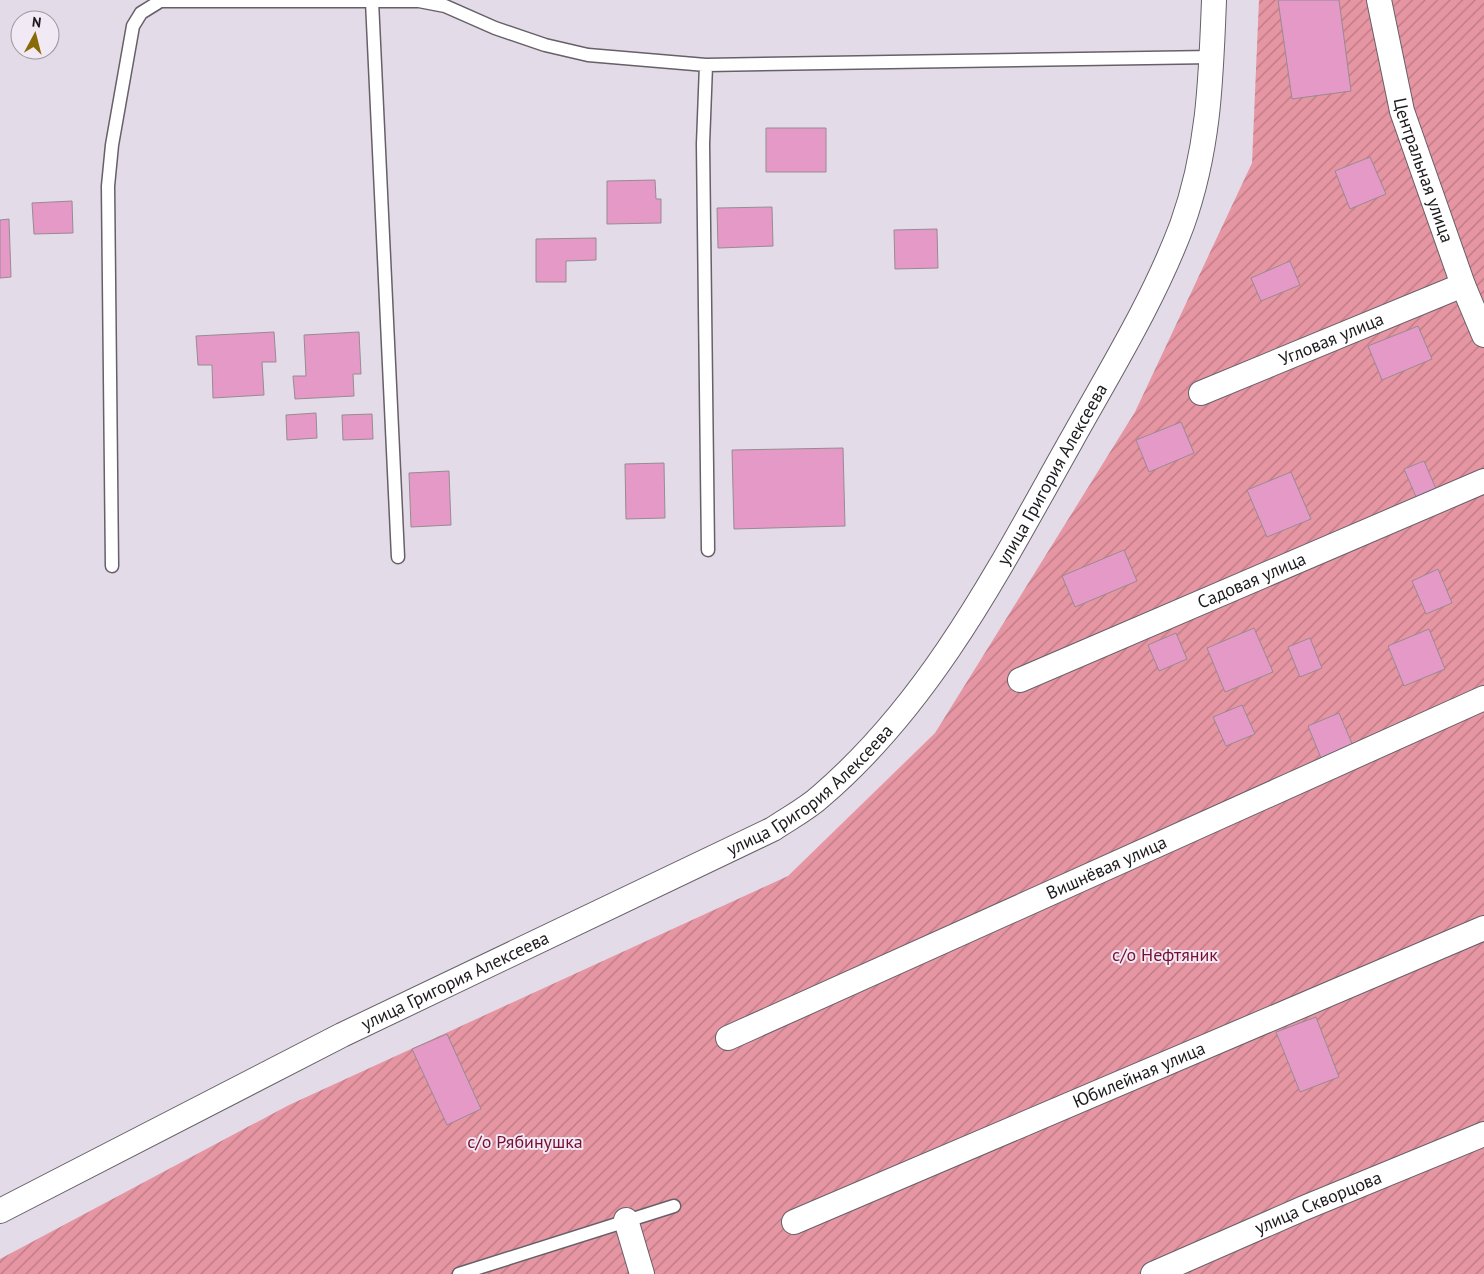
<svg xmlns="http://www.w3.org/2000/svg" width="1484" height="1274" viewBox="0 0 1484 1274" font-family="'PT Sans',sans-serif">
  <defs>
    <pattern id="garden-furrows" width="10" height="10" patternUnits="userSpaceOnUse" patternTransform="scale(1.25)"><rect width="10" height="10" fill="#e695a2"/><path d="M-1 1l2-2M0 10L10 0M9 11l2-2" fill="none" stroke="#ba7983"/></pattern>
  </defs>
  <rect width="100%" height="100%" fill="#e3dbe7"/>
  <!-- garden -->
  <path fill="url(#garden-furrows)" d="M 1259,0 L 1484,0 L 1484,1274 L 0,1274 L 0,1259 L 289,1105 L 788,876 L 935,733 L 1135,412 L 1252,163 Z"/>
  <!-- building -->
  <path fill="#e599c7" stroke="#978b92" d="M 1278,0 L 1339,0 L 1351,91 L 1292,99 Z
    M 766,128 L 826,128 L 826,172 L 766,172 Z
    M 1370,157 L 1386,194 L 1350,209 L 1335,171 Z
    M 655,180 L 656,199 L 661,199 L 661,223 L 607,224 L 607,181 Z
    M 72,201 L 73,233 L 34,234 L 32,203 Z
    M 772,207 L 773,246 L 718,248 L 717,208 Z
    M 9,219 L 11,277 L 0,278 L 0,220 Z
    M 937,229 L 938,268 L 895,269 L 894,230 Z
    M 596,238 L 596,260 L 566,261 L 566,282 L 536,282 L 536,239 Z
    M 1290,261 L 1300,285 L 1261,301 L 1251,278 Z
    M 1418,326 L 1432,359 L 1382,380 L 1368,346 Z
    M 274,332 L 276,362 L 262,362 L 264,395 L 213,398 L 212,365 L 198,365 L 196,336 Z
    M 359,332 L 361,374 L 353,374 L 354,396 L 295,399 L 293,376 L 306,376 L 304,335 Z
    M 316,413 L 317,438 L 287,440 L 286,415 Z
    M 372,414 L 373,439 L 343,440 L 342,415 Z
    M 1181,422 L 1194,453 L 1149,472 L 1136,440 Z
    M 843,448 L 845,526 L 734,529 L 732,450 Z
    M 1424,461 L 1437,491 L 1417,499 L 1404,469 Z
    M 664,463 L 665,518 L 626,519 L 625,464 Z
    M 449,471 L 451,525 L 411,527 L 409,473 Z
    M 1291,472 L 1311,519 L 1267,537 L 1247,490 Z
    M 1124,550 L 1137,581 L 1075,607 L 1062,576 Z
    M 1438,569 L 1452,603 L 1426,614 L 1412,581 Z
    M 1254,628 L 1273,672 L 1225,692 L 1207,648 Z
    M 1429,629 L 1445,669 L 1404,686 L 1388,646 Z
    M 1176,633 L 1187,659 L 1159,671 L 1148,645 Z
    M 1310,638 L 1322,668 L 1300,677 L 1288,647 Z
    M 1242,705 L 1255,734 L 1226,746 L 1213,717 Z
    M 1339,713 L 1353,746 L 1321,758 L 1308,726 Z
    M 1316,1017 L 1339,1077 L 1300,1092 L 1276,1032 Z
    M 447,1034 L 481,1109 L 447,1125 L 412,1049 Z"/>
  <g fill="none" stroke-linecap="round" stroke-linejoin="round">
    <defs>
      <path id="service" d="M 162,1 L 419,1 L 445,6 L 495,28 L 545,45 L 588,55 L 706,65 L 1212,57
        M 372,1 L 398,557
        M 706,65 L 703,144 L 708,550
        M 112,566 L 108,186 L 112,145 L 133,26 L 141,13 L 162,0
        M 459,1274 L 674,1206"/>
      <g id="minor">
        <path id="s1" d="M 1379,0 L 1402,111 L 1463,285 L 1484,335"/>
        <path id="s2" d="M 1201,393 L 1463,285"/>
        <path id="s3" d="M 1020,680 L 1484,481"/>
        <path id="s4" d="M 728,1038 L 1484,698"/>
        <path id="s5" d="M 0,1211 L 342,1035 L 773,829 C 789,818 807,809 821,796 C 933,700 1000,567 1071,441 C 1110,371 1154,300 1182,225 C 1209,150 1211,79 1214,0"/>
        <path d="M 626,1220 L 642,1274"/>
        <path id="s6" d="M 794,1222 L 1484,928"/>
        <path id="s7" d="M 1153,1274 L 1304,1208 L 1484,1134"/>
      </g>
    </defs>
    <!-- service casing -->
    <use href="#service" stroke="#666069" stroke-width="15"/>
    <!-- minor casing -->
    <use href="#minor" stroke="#666069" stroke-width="26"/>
    <!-- service -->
    <use href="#service" stroke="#fff" stroke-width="12"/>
    <!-- minor -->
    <use href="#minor" stroke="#fff" stroke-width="24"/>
  </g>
  <g text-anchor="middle" stroke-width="4" stroke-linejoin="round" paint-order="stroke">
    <!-- street labels -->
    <g font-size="18" fill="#1d1a1e" stroke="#f1e9f4">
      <text dy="6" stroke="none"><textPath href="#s1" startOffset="176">Центральная улица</textPath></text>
      <text dy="6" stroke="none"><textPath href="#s2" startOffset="141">Угловая улица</textPath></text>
      <text dy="6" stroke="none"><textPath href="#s5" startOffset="1319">улица Григория Алексеева</textPath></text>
      <text dy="6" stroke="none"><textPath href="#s3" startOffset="252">Садовая улица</textPath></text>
      <text dy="6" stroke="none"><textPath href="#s5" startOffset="915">улица Григория Алексеева</textPath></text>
      <text dy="6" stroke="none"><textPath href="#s4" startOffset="415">Вишнёвая улица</textPath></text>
      <text dy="6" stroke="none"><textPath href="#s5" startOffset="510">улица Григория Алексеева</textPath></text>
      <text dy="6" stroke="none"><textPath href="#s6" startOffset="375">Юбилейная улица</textPath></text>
      <text dy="6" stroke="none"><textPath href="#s7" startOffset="180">улица Скворцова</textPath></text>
    </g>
    <!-- park labels -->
    <g font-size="18" fill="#770e31" stroke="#f1e9f4">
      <text x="1165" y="961">с/о Нефтяник</text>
      <text x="525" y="1148">с/о Рябинушка</text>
    </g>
  </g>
  <!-- north arrow -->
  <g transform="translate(35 35) rotate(7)"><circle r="24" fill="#f1e9f4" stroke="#9c969e"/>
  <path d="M0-4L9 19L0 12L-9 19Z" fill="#886a08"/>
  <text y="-8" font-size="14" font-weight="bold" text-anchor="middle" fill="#1d1a1e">N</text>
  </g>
</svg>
